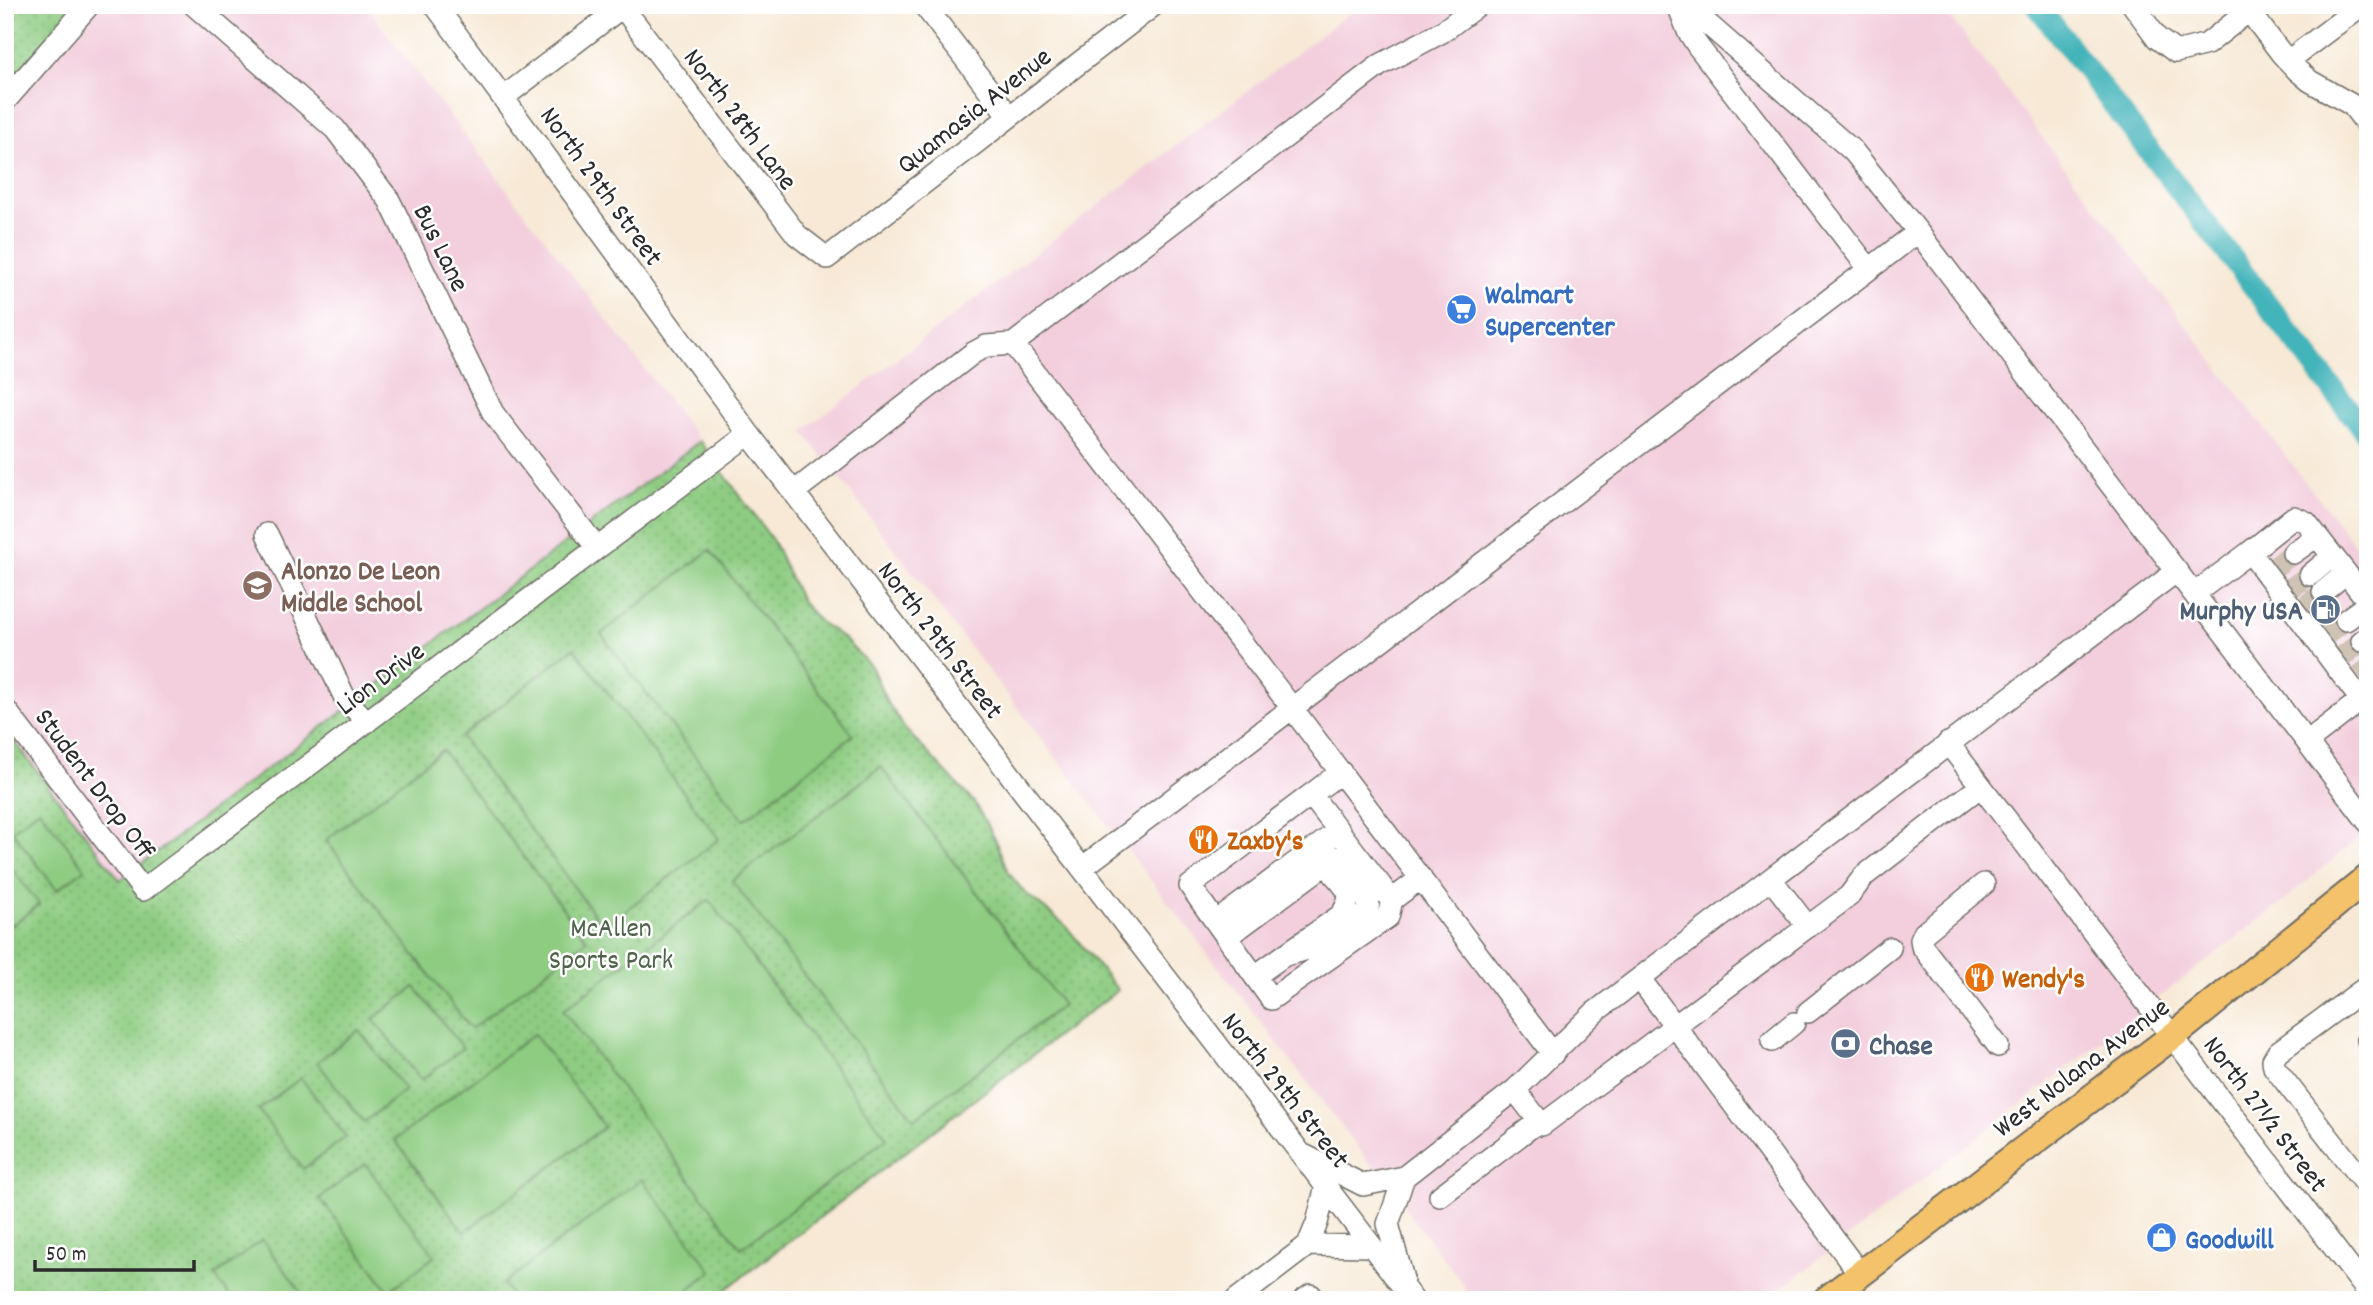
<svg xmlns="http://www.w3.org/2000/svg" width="2373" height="1305" viewBox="0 0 2373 1305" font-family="Dekko,sans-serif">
  <defs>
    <pattern id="grass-dots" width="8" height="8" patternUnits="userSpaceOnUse" patternTransform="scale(1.75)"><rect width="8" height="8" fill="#8ecc82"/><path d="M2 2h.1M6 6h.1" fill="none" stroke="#7baf70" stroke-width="1.8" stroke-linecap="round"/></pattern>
  </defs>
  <rect width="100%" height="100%" fill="#fff"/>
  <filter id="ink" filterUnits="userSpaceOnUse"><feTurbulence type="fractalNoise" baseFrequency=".0143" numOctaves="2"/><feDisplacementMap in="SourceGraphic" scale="14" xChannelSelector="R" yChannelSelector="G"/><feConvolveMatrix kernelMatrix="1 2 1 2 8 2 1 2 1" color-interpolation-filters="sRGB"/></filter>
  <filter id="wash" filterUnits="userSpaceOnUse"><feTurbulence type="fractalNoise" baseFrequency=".00686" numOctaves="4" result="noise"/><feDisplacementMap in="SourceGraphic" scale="28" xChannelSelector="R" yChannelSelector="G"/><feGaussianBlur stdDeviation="1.57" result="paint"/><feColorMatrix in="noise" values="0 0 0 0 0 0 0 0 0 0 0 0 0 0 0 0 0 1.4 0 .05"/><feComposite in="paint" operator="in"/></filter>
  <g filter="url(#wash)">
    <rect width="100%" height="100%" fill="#f7e9d6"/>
    <!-- built -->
    <path fill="#f3cfde" d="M 76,5 L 365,5 L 700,441 L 120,881 L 5,729 L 5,87 Z
      M 1360,5 L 1941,5 L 2304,480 L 2368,561 L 2368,830 L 2279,905 L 1766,1300 L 1470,1300 L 1462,1282 L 803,431 Z"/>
    <!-- grass -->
    <path fill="url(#grass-dots)" stroke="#5c7c56" stroke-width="2" d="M 5,5 L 76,5 L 5,87 Z
      M 700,441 L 773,541 L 801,601 L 819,621 L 843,638 L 871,666 L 886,700 L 905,729 L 974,802 L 992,833 L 1008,871 L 1015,881 L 1024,892 L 1065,925 L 1118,990 L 712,1300 L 5,1300 L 5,729 L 120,880 Z"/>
    <!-- pitch -->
    <path fill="#8ecc82" stroke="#5c7c56" stroke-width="2" d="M 710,550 L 853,735 L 744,820 L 601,634 Z
      M 574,648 L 719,839 L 604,927 L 461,737 Z
      M 442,750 L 587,940 L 471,1029 L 326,840 Z
      M 881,767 L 1063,1005 L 914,1119 L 732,881 Z
      M 39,809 L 85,869 L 57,890 L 12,831 Z
      M 5,860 L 39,904 L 11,926 L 5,918 Z
      M 709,900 L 887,1138 L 741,1248 L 563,1010 Z
      M 415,987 L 463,1048 L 421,1080 L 373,1019 Z
      M 359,1030 L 405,1090 L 364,1122 L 317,1062 Z
      M 534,1034 L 604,1127 L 464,1232 L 395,1140 Z
      M 301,1078 L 346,1137 L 303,1169 L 258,1110 Z
      M 365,1164 L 435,1256 L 389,1291 L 320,1198 Z
      M 642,1179 L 712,1271 L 674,1300 L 515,1300 L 503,1284 Z
      M 262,1240 L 307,1300 L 233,1300 L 215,1276 Z"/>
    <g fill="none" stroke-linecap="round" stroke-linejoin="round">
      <!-- canal -->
      <path stroke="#43b4ba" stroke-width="23" d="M 2037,5 L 2368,435"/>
    </g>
  </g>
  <g filter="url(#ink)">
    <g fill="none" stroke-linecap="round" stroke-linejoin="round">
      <!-- minor-tunnel -->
      <path stroke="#cec3b4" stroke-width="21" stroke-dasharray="21 10" stroke-linecap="butt" d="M 2275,567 L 2293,553
        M 2291,588 L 2310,575
        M 2305,606 L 2323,592
        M 2327,634 L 2346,620
        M 2343,656 L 2362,641
        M 2359,676 L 2368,669"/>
      <defs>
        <path id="minor" d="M 194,5 L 335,129 L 389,200 L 493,413 L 597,548
          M 435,5 L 749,434 L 1413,1300
          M 621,5 L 797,235 L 827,258 L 1154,5
          M 924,5 L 1009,116
          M 1678,5 L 1688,31 L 1697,45 L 1869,269
          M 1686,5 L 1853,151 L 1918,232 L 2368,822
          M 2133,5 L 2157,38 L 2176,52 L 2207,44 L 2256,5
          M 2249,11 L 2281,53 L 2297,70 L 2310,81 L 2352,105 L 2368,126
          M 2288,61 L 2362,5
          M 504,97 L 622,7
          M 5,101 L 89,5
          M 1013,344 L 1292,708 L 1553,1054
          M 794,492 L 973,353 L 986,346 L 1013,344 L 1380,65 L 1442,32 L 1478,5
          M 267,534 L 345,698 L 367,722
          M 2250,552 L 2294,517 L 2306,522 L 2368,601
          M 2293,553 L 2317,536
          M 2310,575 L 2333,556
          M 2323,592 L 2346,573
          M 2195,593 L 2250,552 L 2361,700 L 2307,742
          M 2346,620 L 2368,604
          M 2362,641 L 2368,637
          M 5,709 L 143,890 L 749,434
          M 1948,743 L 2368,1292
          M 1341,772 L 1190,886 L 1271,999 L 1388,917 L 1392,900 L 1421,878
          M 1311,795 L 1392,900
          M 1082,868 L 1918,232
          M 1771,879 L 1808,927
          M 1984,884 L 1924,933 L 1921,939 L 1922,946 L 1998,1046
          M 1216,922 L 1338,831
          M 1227,937 L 1335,857 L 1369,898 L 1368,911 L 1357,923 L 1326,944 L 1285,955
          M 1255,976 L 1341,915 C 1355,895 1348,890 1334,874
          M 1640,979 L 1860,1274
          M 2368,986 L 2278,1052 L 2273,1060 L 2274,1067 L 2368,1188
          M 1808,1012 L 1890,948
          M 2368,1039 L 2368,1040
          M 1772,1041 L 1794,1023
          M 1515,1090 L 1542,1125 L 1849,896 L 1864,876 L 1981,786
          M 1306,1156 L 1363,1185 L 1404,1177 L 1515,1090 L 1595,1012 L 2177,571
          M 1440,1196 L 1539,1121
          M 1308,1245 L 1372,1246
          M 1403,1279 L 1388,1224 L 1404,1177
          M 1236,1300 L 1308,1245 L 1317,1223 L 1326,1186
          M 1304,1300 L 1311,1295 L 1314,1300"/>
        <path id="major" d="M 1826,1300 L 2173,1036 L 2368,878"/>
      </defs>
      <!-- minor casing -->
      <use href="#minor" stroke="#726e67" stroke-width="24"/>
      <!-- major casing -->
      <use href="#major" stroke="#726e67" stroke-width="30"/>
      <!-- minor -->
      <use href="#minor" stroke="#fff" stroke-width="21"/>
      <!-- major -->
      <use href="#major" stroke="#f3c26a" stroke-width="26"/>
    </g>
  </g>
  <!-- icons -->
  <defs>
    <symbol id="supermarket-disc" viewBox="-11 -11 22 22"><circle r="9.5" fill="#3f7fe0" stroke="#fff"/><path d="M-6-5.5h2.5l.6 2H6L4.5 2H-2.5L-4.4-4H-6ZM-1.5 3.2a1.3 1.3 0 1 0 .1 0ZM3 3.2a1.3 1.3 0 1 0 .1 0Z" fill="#fff"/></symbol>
    <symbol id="school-disc" viewBox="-11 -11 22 22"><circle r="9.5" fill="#8d6e63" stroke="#fff"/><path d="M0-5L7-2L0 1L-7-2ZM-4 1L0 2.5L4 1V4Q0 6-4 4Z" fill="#fff"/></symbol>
    <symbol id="fuel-disc" viewBox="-11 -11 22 22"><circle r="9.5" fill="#5c6f8a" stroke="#fff"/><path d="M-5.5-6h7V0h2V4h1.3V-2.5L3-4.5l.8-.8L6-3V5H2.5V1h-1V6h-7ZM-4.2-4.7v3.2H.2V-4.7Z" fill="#fff"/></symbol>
    <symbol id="restaurant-disc" viewBox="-11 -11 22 22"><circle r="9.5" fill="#e8710a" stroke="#fff"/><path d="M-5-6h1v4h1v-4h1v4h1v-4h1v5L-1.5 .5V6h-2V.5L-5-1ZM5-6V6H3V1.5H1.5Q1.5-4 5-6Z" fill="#fff"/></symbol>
    <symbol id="bank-disc" viewBox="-11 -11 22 22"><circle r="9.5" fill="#5c6f8a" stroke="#fff"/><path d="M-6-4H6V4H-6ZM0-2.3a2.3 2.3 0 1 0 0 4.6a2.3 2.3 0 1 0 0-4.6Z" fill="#fff"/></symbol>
    <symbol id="shop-disc" viewBox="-11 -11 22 22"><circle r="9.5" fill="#3f7fe0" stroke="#fff"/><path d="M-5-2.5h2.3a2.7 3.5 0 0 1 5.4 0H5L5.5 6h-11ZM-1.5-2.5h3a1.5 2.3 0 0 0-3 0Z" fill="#fff"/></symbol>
  </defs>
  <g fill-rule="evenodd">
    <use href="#supermarket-disc" x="1444" y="292" width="35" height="35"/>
    <use href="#school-disc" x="240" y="568" width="35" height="35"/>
    <use href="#fuel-disc" x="2308" y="592" width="35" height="35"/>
    <use href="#restaurant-disc" x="1186" y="822" width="35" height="35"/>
    <use href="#restaurant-disc" x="1962" y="960" width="35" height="35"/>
    <use href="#bank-disc" x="1828" y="1026" width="35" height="35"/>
    <use href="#shop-disc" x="2144" y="1220" width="35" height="35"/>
  </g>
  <g text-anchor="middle" stroke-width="5" stroke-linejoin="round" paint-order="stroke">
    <!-- street labels -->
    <g font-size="28" fill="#2b2b2b" stroke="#fff">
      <text transform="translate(973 109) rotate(-38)" y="10">Quamasia Avenue</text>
      <text transform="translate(742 118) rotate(53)" y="10">North 28th Lane</text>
      <text transform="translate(603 185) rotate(54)" y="10">North 29th Street</text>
      <text transform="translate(443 247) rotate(64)" y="10">Bus Lane</text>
      <text transform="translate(942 639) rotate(53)" y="10">North 29th Street</text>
      <text transform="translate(379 677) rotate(-37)" y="10">Lion Drive</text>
      <text transform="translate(97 783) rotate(53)" y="10">Student Drop Off</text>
      <text transform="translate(2080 1066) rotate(-37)" y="10">West Nolana Avenue</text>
      <text transform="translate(1287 1089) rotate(52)" y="10">North 29th Street</text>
      <text transform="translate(2267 1113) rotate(53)" y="10">North 27½ Street</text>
    </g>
    <!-- shop labels -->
    <g font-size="28" font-weight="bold" fill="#366cbe" stroke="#fff" text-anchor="start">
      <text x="1485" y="303">Walmart<tspan x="1485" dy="32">Supercenter</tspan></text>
      <text x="2185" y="1248">Goodwill</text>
    </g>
    <!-- education labels -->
    <g font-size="28" font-weight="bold" fill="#785e54" stroke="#fff" text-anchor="start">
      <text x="281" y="579">Alonzo De Leon<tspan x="281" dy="32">Middle School</tspan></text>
    </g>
    <!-- service labels -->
    <g font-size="28" font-weight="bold" fill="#4e5e75" stroke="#fff" text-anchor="end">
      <text x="2303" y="619">Murphy USA</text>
      <text x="1869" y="1054" text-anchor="start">Chase</text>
    </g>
    <!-- food labels -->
    <g font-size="28" font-weight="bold" fill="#c56008" stroke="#fff" text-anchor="start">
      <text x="1227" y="849">Zaxby's</text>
      <text x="2002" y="987">Wendy's</text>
    </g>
    <!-- park labels -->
    <g font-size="28" fill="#4e6349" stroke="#fff">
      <text x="611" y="936">McAllen<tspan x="611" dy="32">Sports Park</tspan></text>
    </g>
  </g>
  <!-- margin -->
  <rect width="2373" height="1305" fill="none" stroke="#fff" stroke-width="28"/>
  <!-- scale -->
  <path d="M35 1260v10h159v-10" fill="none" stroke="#2b2b2b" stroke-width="3.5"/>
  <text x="46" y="1260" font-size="21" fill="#2b2b2b" stroke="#ffffff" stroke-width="5" paint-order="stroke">50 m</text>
</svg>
